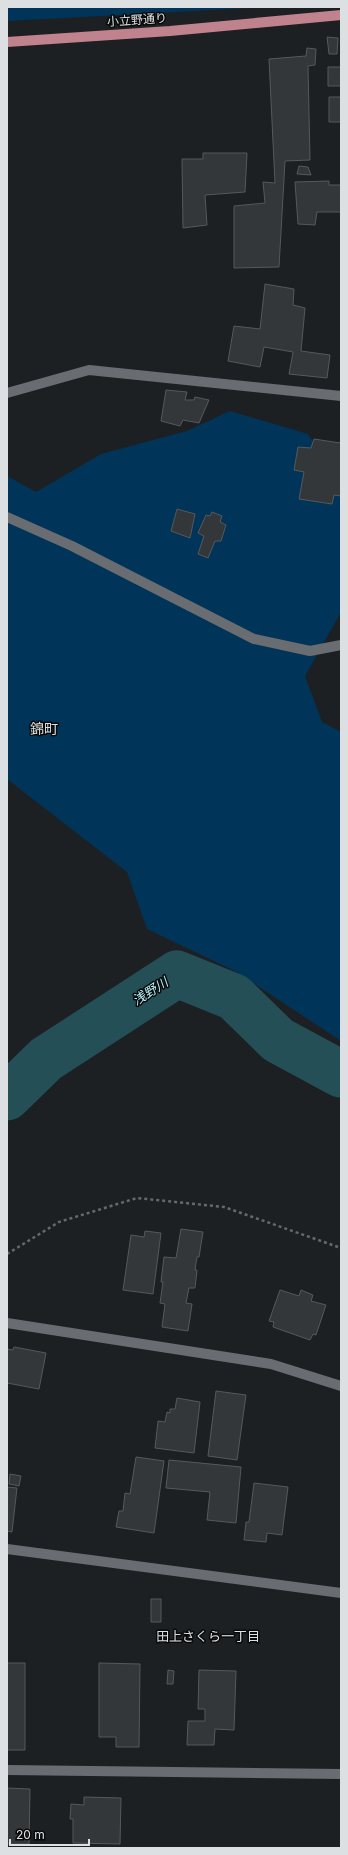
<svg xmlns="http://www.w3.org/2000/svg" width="348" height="1855" viewBox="0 0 348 1855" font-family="Inter,'Noto Sans JP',sans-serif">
  <rect width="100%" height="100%" fill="#1c2023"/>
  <!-- green -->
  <path fill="#003559" d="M 7,7 L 271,7 L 7,21 Z
    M 230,411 L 308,434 L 341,486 L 341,612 L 305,676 L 322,722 L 341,732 L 341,1041 L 235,971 L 147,929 L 127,872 L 7,779 L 7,476 L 36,492 L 101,454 L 187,431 Z"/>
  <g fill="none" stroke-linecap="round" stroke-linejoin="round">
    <!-- river -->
    <path stroke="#254f56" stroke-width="47" d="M 7,1097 L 46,1059 L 177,974 L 234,997 L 278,1040 L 341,1074"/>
  </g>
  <!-- building -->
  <path fill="#33373a" stroke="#55595c" d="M 327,37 L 338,38 L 337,54 L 329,54 Z
    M 307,48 L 316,49 L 315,65 L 308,66 L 310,160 L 285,161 L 279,267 L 234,268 L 234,206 L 265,203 L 263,182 L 275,183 L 269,59 L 306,56 Z
    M 328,67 L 341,67 L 341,86 L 328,86 Z
    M 329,97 L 341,97 L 341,122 L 329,122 Z
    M 203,153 L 247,153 L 245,192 L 205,195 L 207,225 L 183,228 L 182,159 L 203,159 Z
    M 299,166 L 308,167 L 311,175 L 297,174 Z
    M 329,181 L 329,185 L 341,185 L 341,212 L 317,212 L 315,225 L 298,224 L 295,182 Z
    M 265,284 L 294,289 L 293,305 L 305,308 L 301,351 L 330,355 L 327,378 L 289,374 L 293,352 L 264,347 L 260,367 L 228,361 L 234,326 L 260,329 Z
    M 166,390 L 187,392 L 185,400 L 194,400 L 195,397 L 209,400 L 199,423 L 183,420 L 180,426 L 161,421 Z
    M 314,439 L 340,443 L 341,439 L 341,496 L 334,495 L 332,504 L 299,499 L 304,472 L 294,470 L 298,447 L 311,448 Z
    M 177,509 L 195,514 L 190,538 L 171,531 Z
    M 212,512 L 222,516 L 220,522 L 226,525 L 221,541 L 215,541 L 208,558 L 198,554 L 204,536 L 198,533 L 206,515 L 210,516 Z
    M 181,1229 L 203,1232 L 199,1257 L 197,1257 L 195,1270 L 197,1270 L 195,1288 L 189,1288 L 186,1303 L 192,1304 L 188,1331 L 162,1327 L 165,1304 L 160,1303 L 163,1282 L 161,1282 L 164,1257 L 176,1258 Z
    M 145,1231 L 161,1233 L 153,1294 L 123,1290 L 131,1235 L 144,1237 Z
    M 280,1290 L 299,1296 L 301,1290 L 313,1295 L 311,1301 L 326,1305 L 316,1335 L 313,1334 L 310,1340 L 273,1327 L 274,1322 L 269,1321 Z
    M 14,1347 L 46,1353 L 39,1389 L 7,1383 L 7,1349 L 13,1350 Z
    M 216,1391 L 246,1395 L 237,1460 L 208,1456 Z
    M 177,1398 L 200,1402 L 194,1453 L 155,1448 L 158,1421 L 165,1422 L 167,1412 L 170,1413 L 170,1409 L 175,1409 Z
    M 136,1457 L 164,1461 L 154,1533 L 116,1527 L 119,1511 L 123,1511 L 125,1493 L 130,1494 Z
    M 169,1460 L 241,1467 L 236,1523 L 207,1520 L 210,1492 L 166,1488 Z
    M 10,1474 L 21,1476 L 19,1486 L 9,1484 Z
    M 254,1483 L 288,1487 L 282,1535 L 267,1533 L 266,1542 L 244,1540 L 246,1522 L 249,1522 Z
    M 7,1487 L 17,1488 L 12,1532 L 7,1531 Z
    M 151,1599 L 161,1599 L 161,1622 L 151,1622 Z
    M 7,1663 L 25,1663 L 25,1750 L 7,1750 Z
    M 99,1663 L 140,1664 L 139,1747 L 116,1747 L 116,1737 L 99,1737 Z
    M 168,1670 L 174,1671 L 173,1684 L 167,1684 Z
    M 199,1670 L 236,1671 L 234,1730 L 215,1729 L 214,1745 L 187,1745 L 188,1721 L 205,1721 L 205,1709 L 198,1709 Z
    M 7,1788 L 30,1789 L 29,1844 L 7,1844 Z
    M 84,1797 L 121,1798 L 120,1844 L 73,1843 L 73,1819 L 70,1819 L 71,1804 L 84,1805 Z"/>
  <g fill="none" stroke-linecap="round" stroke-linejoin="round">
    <!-- path -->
    <path stroke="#66696c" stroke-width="2.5" stroke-dasharray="3 3" stroke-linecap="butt" d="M 7,1254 L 59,1222 L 137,1198 L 224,1207 L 341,1248"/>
    <!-- minor -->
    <path stroke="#696d71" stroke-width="10" d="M 7,393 L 89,370 L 341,396
      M 7,517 L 72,546 L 254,639 L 310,651 L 341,645
      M 7,1323 L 271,1364 L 341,1386
      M 7,1549 L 341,1593
      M 7,1770 L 341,1774"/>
    <!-- major -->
    <path stroke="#c0828d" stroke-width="10" d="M 7,42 L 170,31 L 341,15"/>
  </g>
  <g text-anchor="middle" stroke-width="3" stroke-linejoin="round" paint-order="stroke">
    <!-- street labels -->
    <g font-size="12" fill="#dde0e2" stroke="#08090a">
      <text transform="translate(137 20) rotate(-4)" y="4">小立野通り</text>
    </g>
    <!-- water labels -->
    <g font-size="13" font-style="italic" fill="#b5eff9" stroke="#08090a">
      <text transform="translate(150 991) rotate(-33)" y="5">浅野川</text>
    </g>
    <!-- neighbourhood labels -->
    <g font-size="13" fill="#dde0e2" stroke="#08090a">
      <text x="208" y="1641">田上さくら一丁目</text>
    </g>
    <!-- quarter labels -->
    <g font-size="14" fill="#dde0e2" stroke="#08090a">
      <text x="44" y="734">錦町</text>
    </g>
  </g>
  <!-- border -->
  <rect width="348" height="1855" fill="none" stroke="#dde0e2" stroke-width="16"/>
  <!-- scale -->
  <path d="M10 1839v6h79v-6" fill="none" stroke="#dde0e2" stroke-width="2"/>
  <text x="16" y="1839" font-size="12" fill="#dde0e2" stroke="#08090a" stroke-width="3" paint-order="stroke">20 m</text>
</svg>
